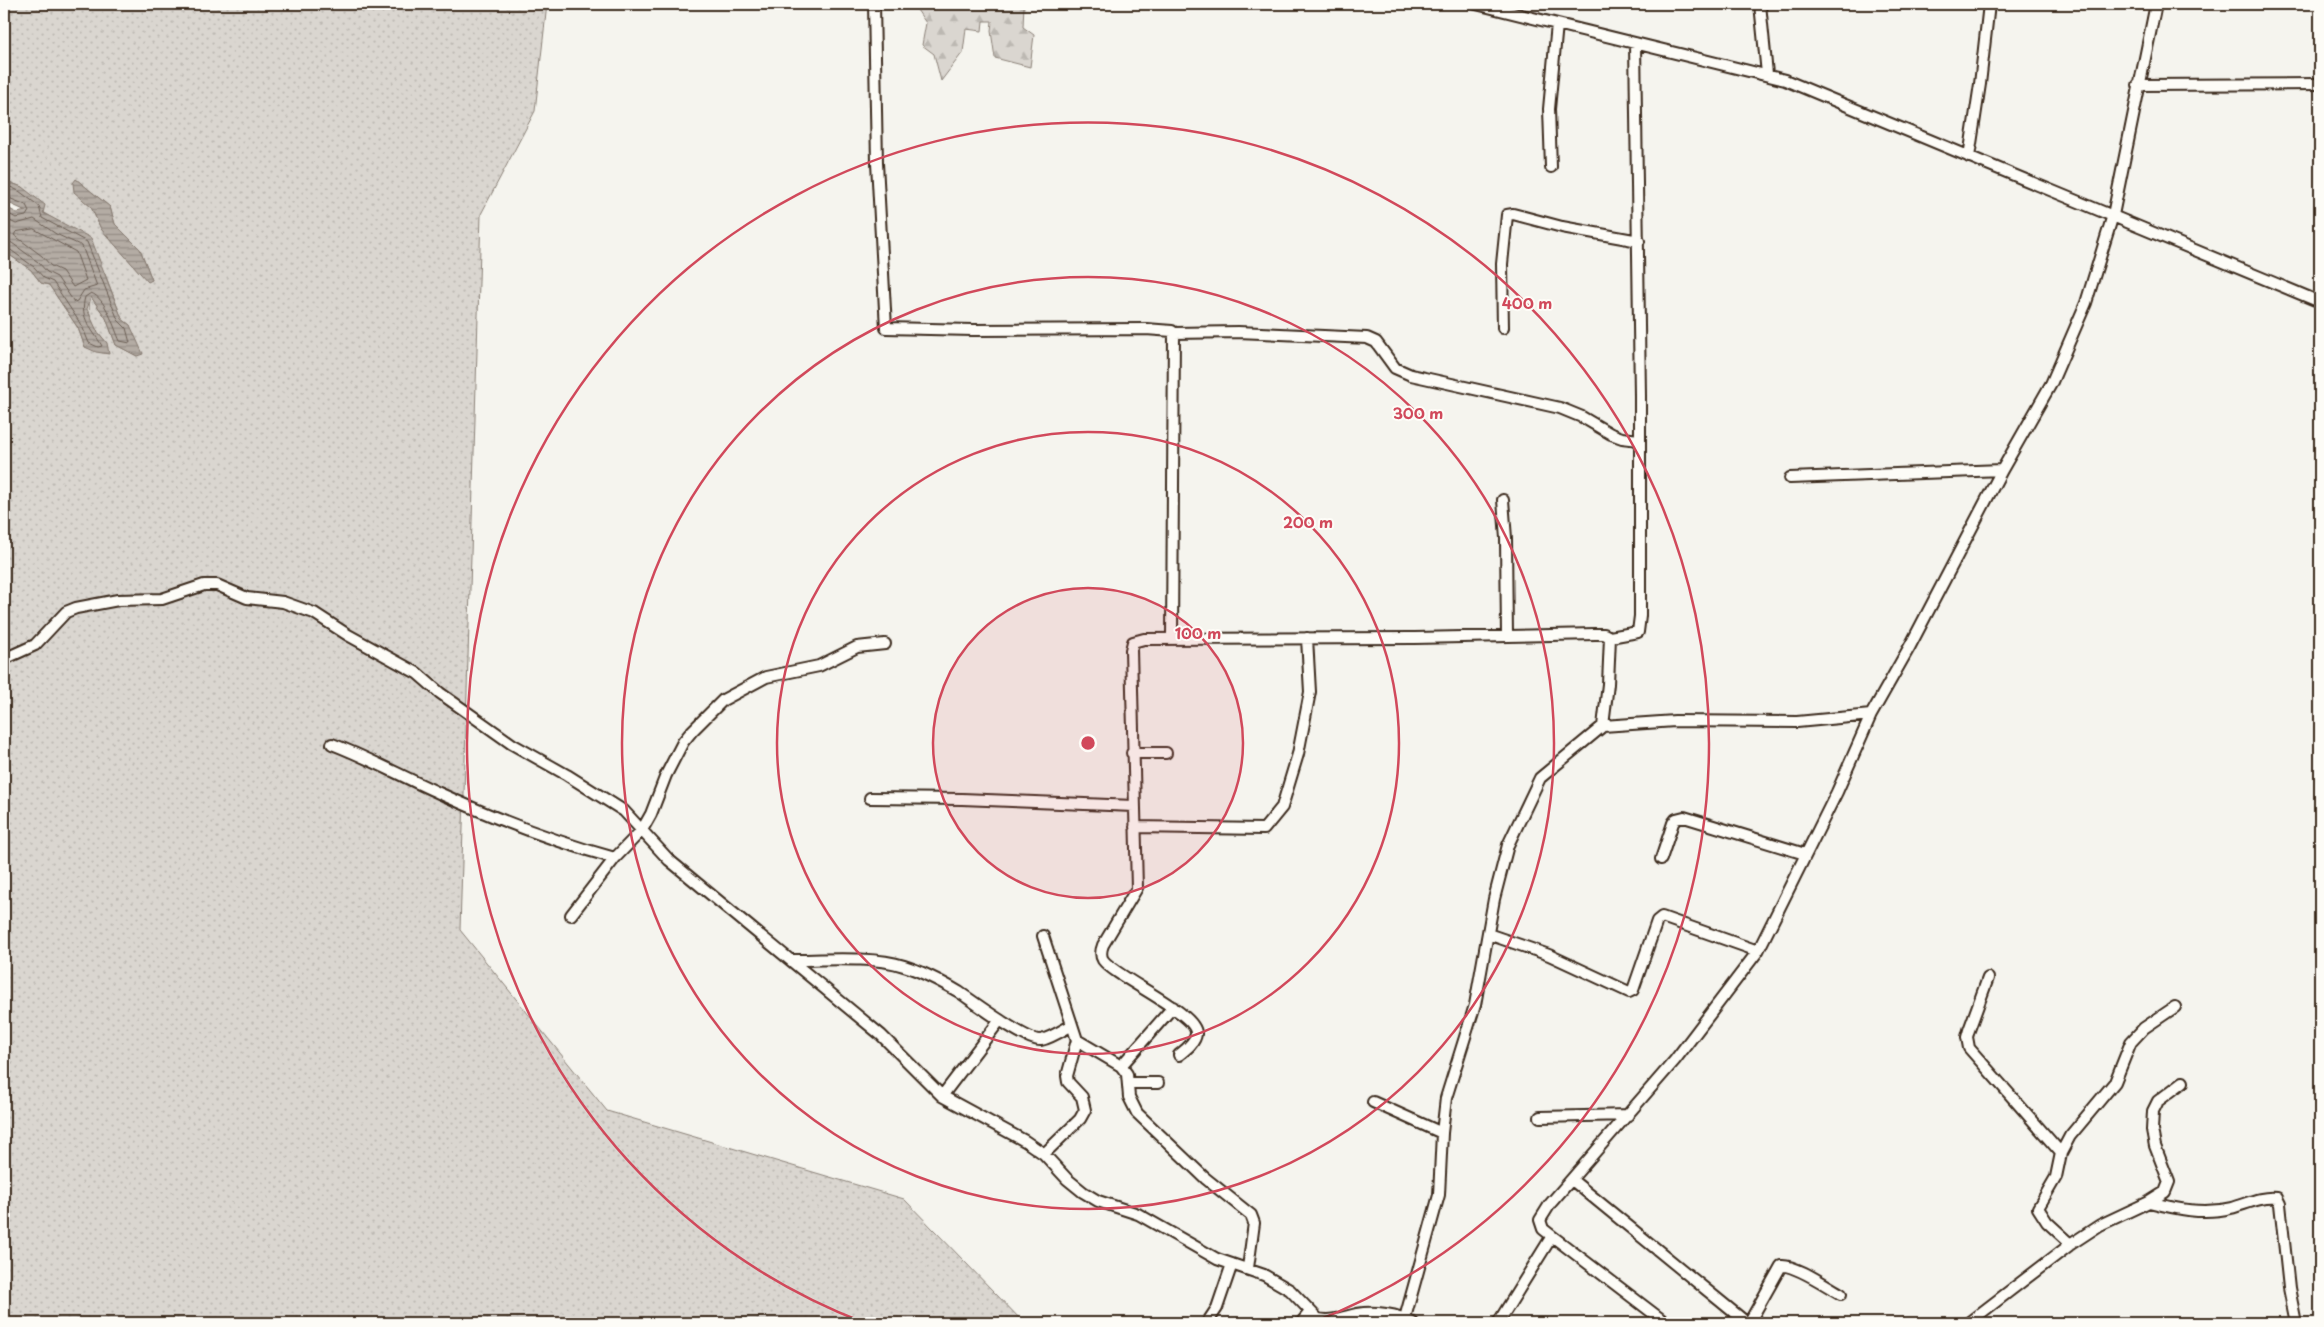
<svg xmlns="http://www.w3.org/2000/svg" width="2324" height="1327" viewBox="0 0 2324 1327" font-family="'Playpen Sans',sans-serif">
  <defs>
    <pattern id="grass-dots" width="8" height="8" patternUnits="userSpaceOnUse" patternTransform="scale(1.25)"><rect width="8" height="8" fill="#dad6d0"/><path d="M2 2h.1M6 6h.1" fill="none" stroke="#bcb8b2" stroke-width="1.8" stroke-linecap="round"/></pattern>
    <pattern id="forest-firs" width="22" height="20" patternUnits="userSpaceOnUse" patternTransform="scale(1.25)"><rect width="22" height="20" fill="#dad6d0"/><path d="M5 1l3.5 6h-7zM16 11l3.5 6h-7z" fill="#bcb8b2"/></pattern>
    <pattern id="water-rules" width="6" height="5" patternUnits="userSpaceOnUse" patternTransform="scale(1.25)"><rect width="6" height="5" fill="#b4aca4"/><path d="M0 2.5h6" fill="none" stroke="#948c85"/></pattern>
  </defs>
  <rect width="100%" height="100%" fill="#f5f4ee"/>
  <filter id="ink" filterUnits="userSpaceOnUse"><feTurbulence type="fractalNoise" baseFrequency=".02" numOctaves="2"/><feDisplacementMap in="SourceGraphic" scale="10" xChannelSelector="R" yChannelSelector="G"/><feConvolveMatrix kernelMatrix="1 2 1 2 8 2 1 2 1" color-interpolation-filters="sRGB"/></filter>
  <g filter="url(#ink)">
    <!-- grass -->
    <path fill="url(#grass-dots)" stroke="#8a8077" fill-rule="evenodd" d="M 4,4 L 547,4 L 535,111 L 481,214 L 460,930 L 607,1111 L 904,1199 L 1024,1323 L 4,1323 L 4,251 L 31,270 L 41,283 L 49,285 L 78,328 L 85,347 L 107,343 C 95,329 85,316 91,297 L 106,318 L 116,345 L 137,356 L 130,325 L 122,319 L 105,274 L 62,224 L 42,212 L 22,187 L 9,182 L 4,177 ZM 76,179 L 110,207 L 115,224 L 140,249 L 152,280 L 148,281 L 101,229 L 91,207 L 75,192 Z"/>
    <!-- forest -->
    <path fill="url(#forest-firs)" stroke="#8a8077" d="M 913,4 L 1024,4 L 1023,27 L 1034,35 L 1030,67 L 995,58 L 991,31 L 992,21 L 983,21 L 982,31 L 966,29 L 963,52 L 941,81 L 934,54 L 922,45 L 926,23 Z"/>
    <!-- water -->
    <path fill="url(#water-rules)" stroke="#84786e" d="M 4,177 L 9,182 L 22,187 L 45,205 L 43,213 L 91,238 L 122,319 L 130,325 L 143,354 L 137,356 L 116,345 L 106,318 L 91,297 L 87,309 L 97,331 L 107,343 L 109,354 L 96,352 L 85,347 L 78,328 L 49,285 L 41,283 L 31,270 L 4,251 L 4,206 L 17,213 L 26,211 L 4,201 Z
      M 76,179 L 110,207 L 115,224 L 140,249 L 152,280 L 148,282 L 101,229 L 91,207 L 74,192 L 73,183 Z"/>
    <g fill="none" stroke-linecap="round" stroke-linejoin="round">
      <!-- shore -->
      <path stroke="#6b5e54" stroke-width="1" d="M 4,184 L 19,191 L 39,206 L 42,218 L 87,242 L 118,320 L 126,328 L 130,343 L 120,341 C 114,328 106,298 91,293 L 85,297 C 79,319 92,328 102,346 L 98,347 L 89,343 L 82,326 L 53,282 L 44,278 L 34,267 L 8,248 L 4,247
        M 4,196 L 26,205 L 29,211 L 26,216 L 16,218 L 4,211
        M 4,218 L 16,224 L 34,219 L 56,234 L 82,246 L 97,286 L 84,290 L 77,301 L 74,302 L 57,277 L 47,272 L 38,262 L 12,243 L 4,241
        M 34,229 L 76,252 L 86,280 L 73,287 L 62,271 L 51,266 L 42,256 L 14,235 L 16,232 Z"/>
      <defs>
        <path id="street" d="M 874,4 L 877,163 L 886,328 L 973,330 L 1146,329 L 1172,331 L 1174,333 L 1172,639
          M 1476,4 L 1785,80 L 2320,302
          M 1760,4 L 1767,74
          M 2138,85 L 2320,84
          M 1969,157 L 1980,84 L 1989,4
          M 1551,167 L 1549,109 L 1557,24
          M 1503,328 L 1502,264 L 1507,215 L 1513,214 L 1562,227 L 1639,241
          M 1174,333 L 1238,332 L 1367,338 L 1376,342 L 1395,368 L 1411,375 L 1560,408 L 1582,417 L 1611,434 L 1622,438 L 1639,440
          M 1790,478 L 2002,470
          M 1503,500 L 1506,538 L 1507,636
          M 1610,637 L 1638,632 L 1640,616 L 1640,395 L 1635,43
          M 4,659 L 35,645 L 66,612 L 76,608 L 118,600 L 162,599 L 204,585 L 217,585 L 247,598 L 283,602 L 314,613 L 348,635 L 417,673 L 440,693 L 512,744 L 567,775 L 624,811 L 669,860 L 881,1035 L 942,1096 L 1025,1141 L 1044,1154 L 1067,1179 L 1083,1192 L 1098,1201 L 1138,1214 L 1217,1259 L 1264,1275 L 1290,1290 L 1318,1319 C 1332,1322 1343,1317 1357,1314 C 1374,1311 1398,1314 1413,1323
          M 1603,726 L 1675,721 L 1797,722 L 1871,715
          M 332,744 C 369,758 403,777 439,793 C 496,819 555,842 615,858
          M 1132,753 L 1166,753
          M 870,798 L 962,799 L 1134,806
          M 1135,827 L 1264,829 L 1282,807 L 1298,754 L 1310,692 L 1307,638
          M 1661,859 L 1673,823 L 1676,819 L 1684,817 L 1805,854
          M 571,915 L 615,858 L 642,830 L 651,814 L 666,775 L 683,742 L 692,731 L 723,700 L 766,677 L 819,666 L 857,647 L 885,644
          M 1488,934 L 1549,955 L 1629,992 L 1633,990 L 1657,921 L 1662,917 L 1758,951
          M 1043,936 L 1077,1040 L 1121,1066 L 1127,1074 L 1129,1097 L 1137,1113 L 1205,1178 L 1251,1215 L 1254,1223 L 1248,1268
          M 790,960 C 824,960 873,956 904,966 C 924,972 942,982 959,992 C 974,1002 1027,1042 1041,1040 C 1051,1038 1063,1030 1072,1025
          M 1988,978 L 1969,1030 L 1967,1037 L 1969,1048 L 2061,1153
          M 1179,1055 C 1185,1050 1195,1043 1196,1034 C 1198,1013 1116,978 1103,960 C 1100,955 1101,950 1103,945 L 1137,888 L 1131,650 L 1133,642 L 1144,639 L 1415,638 L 1595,634 L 1604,634 L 1610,637 L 1608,684 L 1603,726 L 1540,778 L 1508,845 L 1494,899 L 1475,1005 L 1446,1098 L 1442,1133 L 1439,1195 L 1405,1318
          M 1121,1066 L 1173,1007
          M 1129,1083 L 1158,1083
          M 942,1096 L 1000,1020
          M 1373,1102 L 1442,1133
          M 1540,1117 L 1628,1115
          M 1044,1154 L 1080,1119 L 1085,1110 L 1082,1097 L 1068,1082 L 1067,1076 L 1077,1040
          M 1572,1180 L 1747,1323
          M 2149,1202 C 2177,1209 2203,1215 2231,1208 C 2246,1204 2261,1196 2277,1198 L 2280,1204 L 2289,1288 L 2296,1323
          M 2071,1244 L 2047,1222 L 2038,1208 L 2056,1177 L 2061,1153 L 2070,1136 L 2115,1082 L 2131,1042 L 2144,1028 L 2175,1007
          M 1207,1323 L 1217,1308 L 1232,1264
          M 1301,1323 L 1310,1312
          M 1498,1323 L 1552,1236
          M 1666,1323 L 1552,1236 L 1543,1229 L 1540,1220 L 1550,1204 L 1675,1060 L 1758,951 L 1837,792 L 1871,715 L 1910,646 L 2002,470 L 2051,384 L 2086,303 L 2113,215 L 2156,4
          M 1749,1323 L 1781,1266 C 1795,1264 1828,1287 1841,1294
          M 1968,1323 L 2071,1244 L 2100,1225 L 2149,1202 L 2165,1192 L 2169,1182 L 2155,1146 L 2152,1130 L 2153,1111 L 2158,1101 L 2183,1082"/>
      </defs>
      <!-- street casing -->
      <use href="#street" stroke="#3b2a1e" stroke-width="14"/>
      <!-- street -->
      <use href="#street" stroke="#fdfcf7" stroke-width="10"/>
    </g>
  </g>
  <!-- distance rings -->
  <circle cx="1088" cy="743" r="155" fill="#d1495b" fill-opacity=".12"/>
  <g fill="none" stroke="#d1495b" stroke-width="2.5">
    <circle cx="1088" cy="743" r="155"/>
    <circle cx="1088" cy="743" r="311"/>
    <circle cx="1088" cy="743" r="466"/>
    <path d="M865 1323A621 621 0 1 1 1311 1323"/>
  </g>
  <circle cx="1088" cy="743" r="8" fill="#d1495b" stroke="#fdfcf7" stroke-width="2.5"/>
  <g font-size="15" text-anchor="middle" font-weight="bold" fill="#d1495b" stroke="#fdfcf7" stroke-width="4" stroke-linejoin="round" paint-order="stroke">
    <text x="1527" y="309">400 m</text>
    <text x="1418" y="419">300 m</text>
    <text x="1308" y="528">200 m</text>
    <text x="1198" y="639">100 m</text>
  </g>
  <!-- margin -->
  <rect width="2324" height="1327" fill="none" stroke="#fdfcf7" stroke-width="20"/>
  <rect x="10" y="10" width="2304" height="1307" fill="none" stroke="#3b2a1e" stroke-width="2" filter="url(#ink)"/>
</svg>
